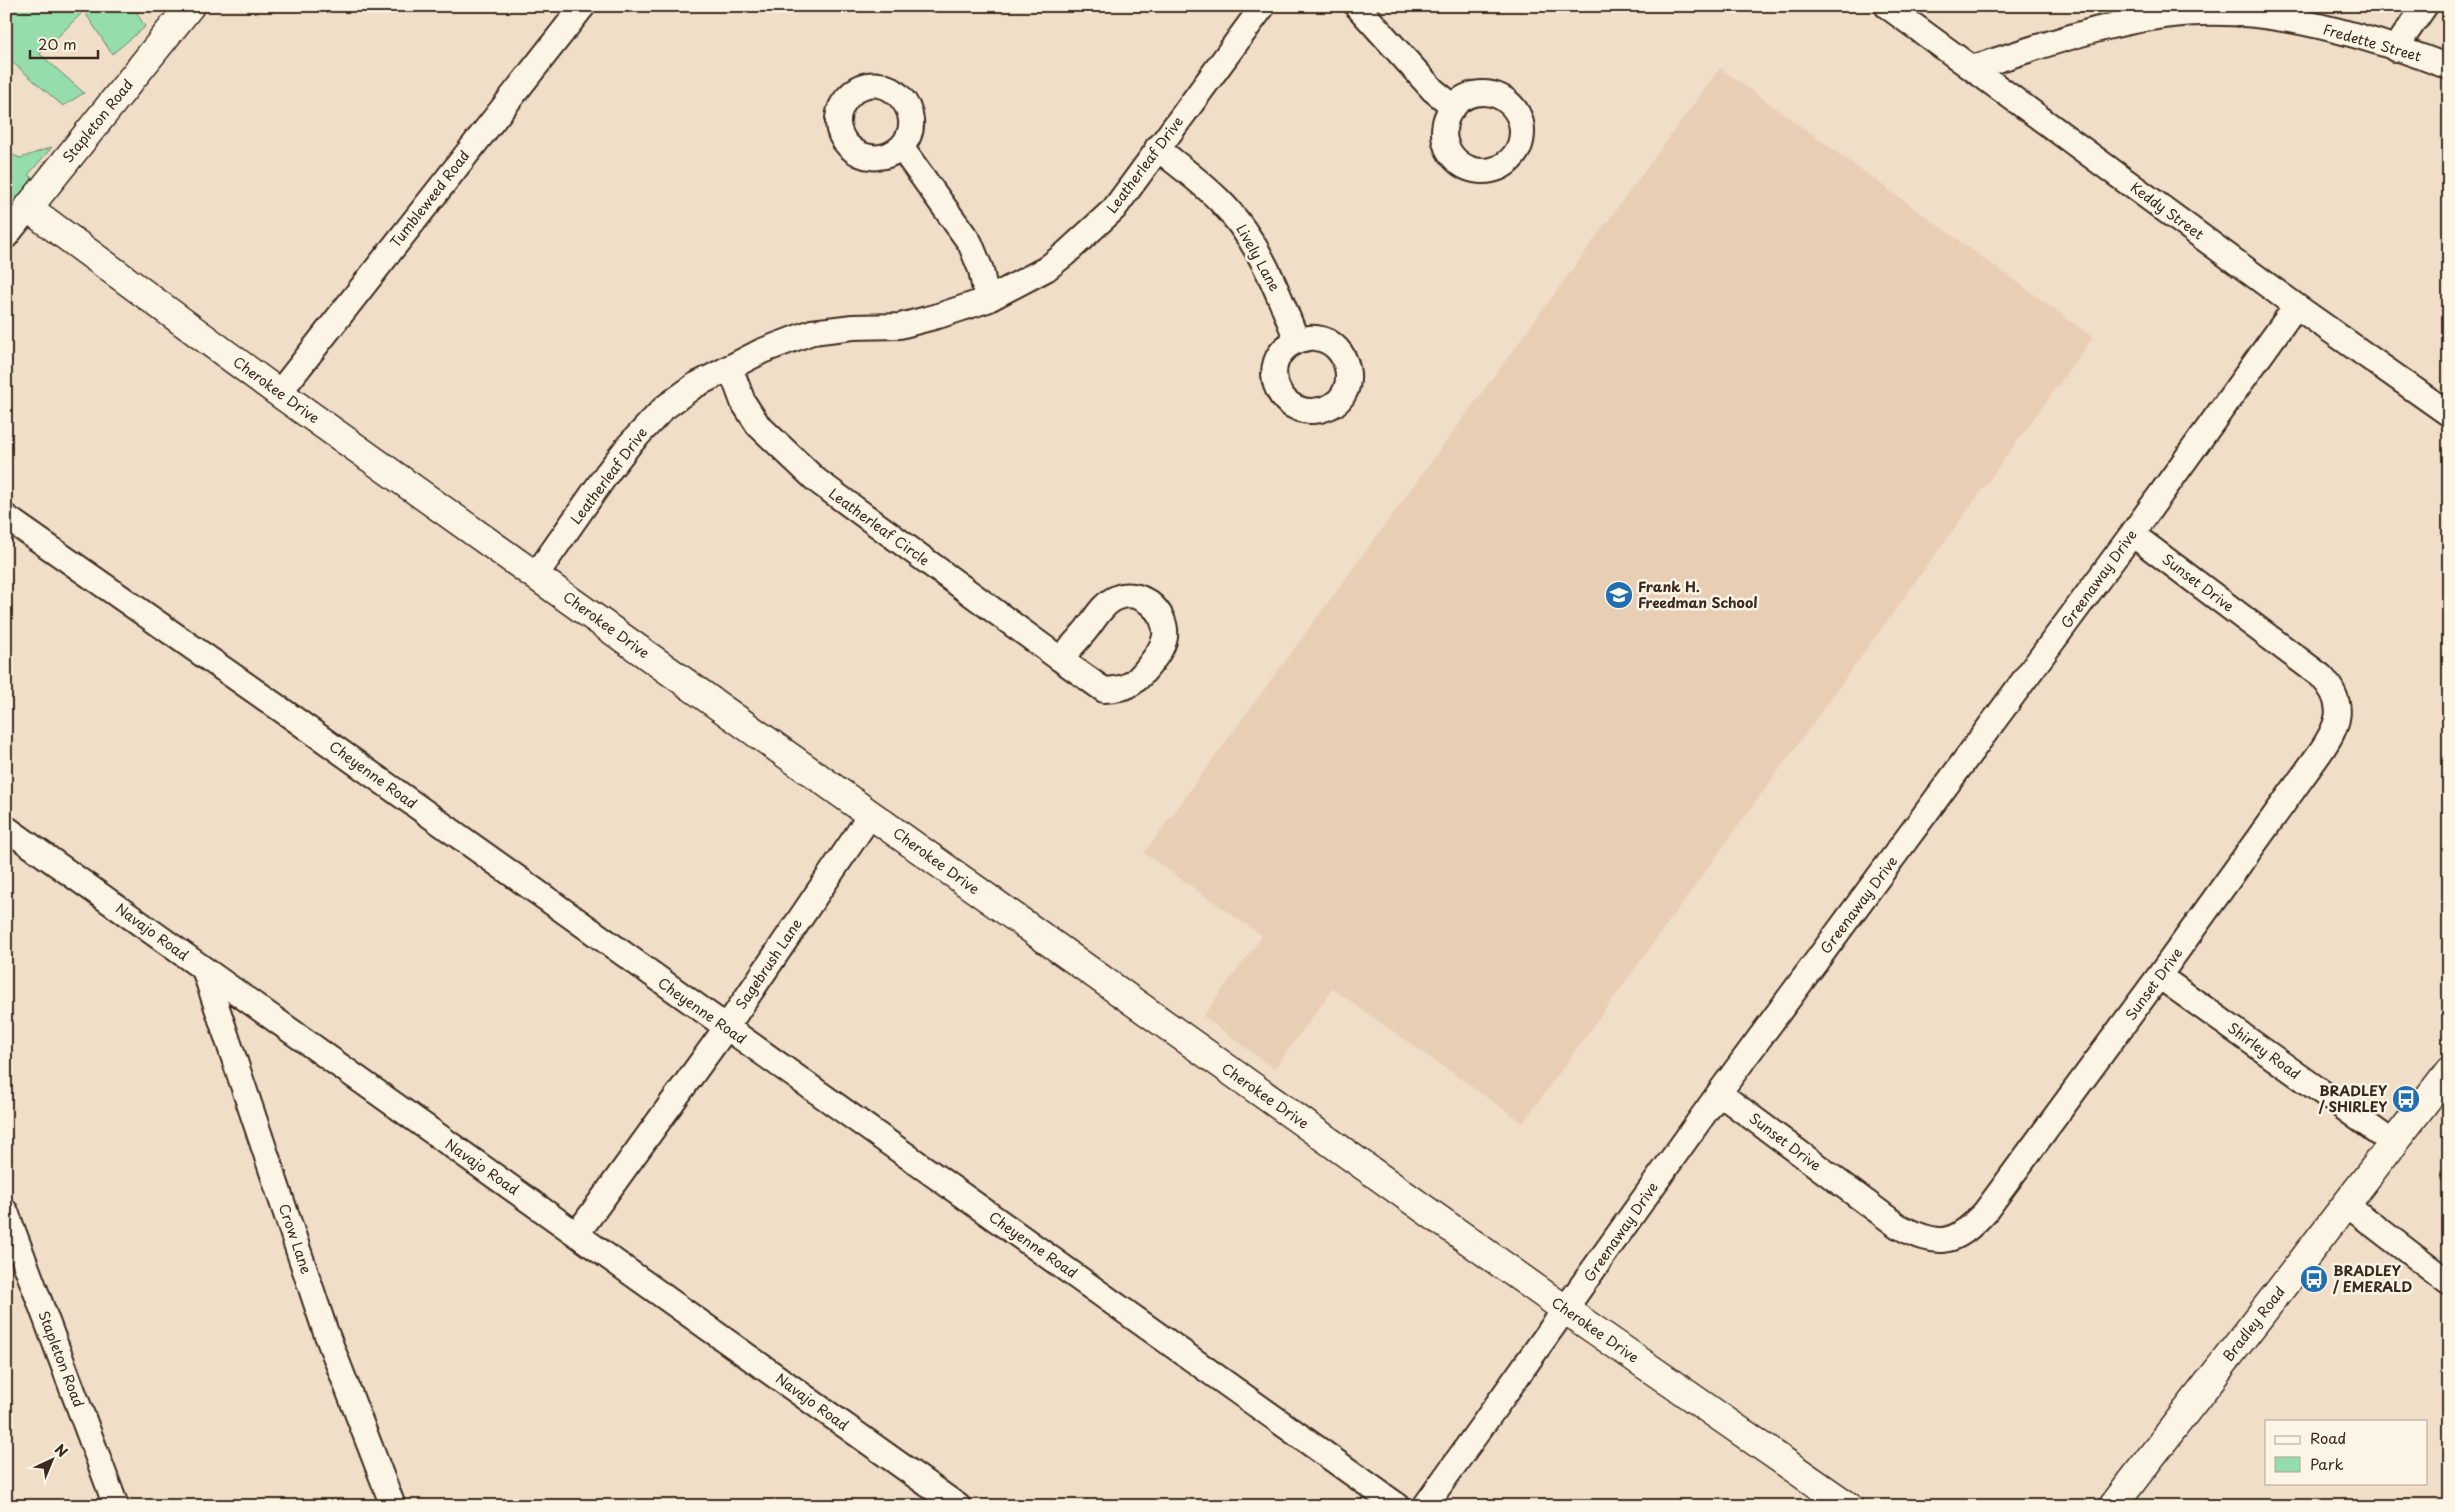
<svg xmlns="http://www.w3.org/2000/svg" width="2455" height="1512" viewBox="0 0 2455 1512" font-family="'Playpen Sans',sans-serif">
  <rect width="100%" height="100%" fill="#f1dec9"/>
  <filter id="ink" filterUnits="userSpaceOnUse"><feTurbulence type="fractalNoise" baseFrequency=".02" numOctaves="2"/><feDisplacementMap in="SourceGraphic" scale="10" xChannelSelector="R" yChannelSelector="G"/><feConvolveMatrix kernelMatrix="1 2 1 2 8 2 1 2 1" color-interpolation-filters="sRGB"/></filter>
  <g filter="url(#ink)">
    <!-- built -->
    <path fill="#e9ceb6" d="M 1720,68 L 2093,337 L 1523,1123 L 1333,989 L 1274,1069 L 1203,1016 L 1262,936 L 1144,853 Z"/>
    <!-- green -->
    <path fill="#95ddac" stroke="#688465" d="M 6,6 L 133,6 L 145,27 L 112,54 L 84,11 L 40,54 L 84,93 L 63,106 L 12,62 L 6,66 Z
      M 52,147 L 28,175 L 39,183 L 6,216 L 6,153 L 21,158 Z"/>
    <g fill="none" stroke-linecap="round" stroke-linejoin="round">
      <defs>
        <path id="street" d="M 1357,6 L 1433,90 L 1454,107
          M 1887,6 L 2296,306 L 2449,414
          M 2395,49 L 2425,6
          M 1972,68 C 2046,45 2121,16 2199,13 C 2279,9 2374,38 2449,67
          M1444 132a39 39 0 1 1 78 0a39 39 0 1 1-78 0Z
          M 901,147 C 933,114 882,61 849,96 C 816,130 864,179 901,147 L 970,243 L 981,270 L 987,300
          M 1157,148 C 1178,165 1200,181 1219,200 C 1258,239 1278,291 1297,341 C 1303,339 1310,337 1316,338 C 1350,342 1361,393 1329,407 C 1281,428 1251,360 1297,341
          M 6,236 L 28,208
          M 730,367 L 743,402 L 758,425 L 816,480 L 1060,659 C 1069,649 1078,640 1086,630 C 1095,619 1101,606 1114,599 C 1138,586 1168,611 1165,637 C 1163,648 1155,658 1148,667 C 1134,685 1127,689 1104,690 L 1060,659
          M 279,393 L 583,6
          M 6,517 L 286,713 L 1398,1506
          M 536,575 L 608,472 L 629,445 L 664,408 L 694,386 L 762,351 L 812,332 L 853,327 L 900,326 L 938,316 L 987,300 L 1046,269 L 1065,254 L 1114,209 L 1263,6
          M 6,828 L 958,1506
          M 204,969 L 325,1330 L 393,1506
          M 2159,976 L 2393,1143
          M 1719,1093 L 1898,1226 C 1939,1247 1954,1246 1985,1212 L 2159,976 L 2319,754 C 2339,725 2348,705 2321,676 L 2132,534
          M 2346,1204 L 2449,1283
          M 6,1212 L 116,1506
          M 577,1234 L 726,1028 L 871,814
          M 1425,1506 L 1719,1093 L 2132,534 L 2296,306"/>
        <path id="secondary" d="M 190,6 L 28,208 L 279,393 L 1566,1310 L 1848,1506
          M 2113,1506 L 2449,1071"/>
      </defs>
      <!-- street casing -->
      <use href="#street" stroke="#3b2a1e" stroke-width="28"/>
      <!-- secondary casing -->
      <use href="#secondary" stroke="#3b2a1e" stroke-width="31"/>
      <!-- street -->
      <use href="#street" stroke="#fcf5e5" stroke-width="24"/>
      <!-- secondary -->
      <use href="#secondary" stroke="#fcf5e5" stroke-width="28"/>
    </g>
  </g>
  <!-- icons -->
  <defs>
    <symbol id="school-disc" viewBox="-11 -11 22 22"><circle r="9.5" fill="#1f6fb2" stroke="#fcf5e5"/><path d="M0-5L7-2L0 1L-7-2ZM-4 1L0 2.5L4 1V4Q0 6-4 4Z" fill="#fff"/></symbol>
    <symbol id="bus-disc" viewBox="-11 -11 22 22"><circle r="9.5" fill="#1f6fb2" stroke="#fcf5e5"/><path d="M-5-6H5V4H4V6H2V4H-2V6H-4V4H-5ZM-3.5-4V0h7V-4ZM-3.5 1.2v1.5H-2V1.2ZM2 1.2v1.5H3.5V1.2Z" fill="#fff"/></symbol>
  </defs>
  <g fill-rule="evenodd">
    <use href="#school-disc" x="1603" y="579" width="32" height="32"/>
    <use href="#bus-disc" x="2390" y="1083" width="32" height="32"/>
    <use href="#bus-disc" x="2298" y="1263" width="32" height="32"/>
  </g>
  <g text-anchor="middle" stroke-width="5" stroke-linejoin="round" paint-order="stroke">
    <!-- street labels -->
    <g font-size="14" fill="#3b2a1e" stroke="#fcf5e5">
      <text transform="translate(2372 43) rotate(16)" y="5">Fredette Street</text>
      <text transform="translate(98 121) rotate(-51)" y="5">Stapleton Road</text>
      <text transform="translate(1145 165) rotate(-53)" y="5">Leatherleaf Drive</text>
      <text transform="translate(430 199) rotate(-52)" y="5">Tumbleweed Road</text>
      <text transform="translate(2167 211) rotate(36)" y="5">Keddy Street</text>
      <text transform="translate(1258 258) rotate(61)" y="5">Lively Lane</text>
      <text transform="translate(276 390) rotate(36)" y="5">Cherokee Drive</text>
      <text transform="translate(609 476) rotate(-53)" y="5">Leatherleaf Drive</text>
      <text transform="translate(879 527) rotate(36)" y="5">Leatherleaf Circle</text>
      <text transform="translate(2099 579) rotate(-54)" y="5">Greenaway Drive</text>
      <text transform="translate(2198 583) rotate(37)" y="5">Sunset Drive</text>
      <text transform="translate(606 625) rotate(36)" y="5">Cherokee Drive</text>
      <text transform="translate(373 775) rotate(36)" y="5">Cheyenne Road</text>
      <text transform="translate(936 861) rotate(36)" y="5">Cherokee Drive</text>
      <text transform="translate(1859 905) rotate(-53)" y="5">Greenaway Drive</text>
      <text transform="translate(152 932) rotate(36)" y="5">Navajo Road</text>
      <text transform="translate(769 964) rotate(-56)" y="5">Sagebrush Lane</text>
      <text transform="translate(2154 984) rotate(-54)" y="5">Sunset Drive</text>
      <text transform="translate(702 1011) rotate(35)" y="5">Cheyenne Road</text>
      <text transform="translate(2264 1051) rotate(36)" y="5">Shirley Road</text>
      <text transform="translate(1265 1096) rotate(35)" y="5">Cherokee Drive</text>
      <text transform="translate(1785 1142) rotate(37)" y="5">Sunset Drive</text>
      <text transform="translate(482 1167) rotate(35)" y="5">Navajo Road</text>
      <text transform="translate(1621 1232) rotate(-55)" y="5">Greenaway Drive</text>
      <text transform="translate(295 1239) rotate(71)" y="5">Crow Lane</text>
      <text transform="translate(1033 1245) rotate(35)" y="5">Cheyenne Road</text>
      <text transform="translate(2254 1324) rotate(-52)" y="5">Bradley Road</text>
      <text transform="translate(1595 1330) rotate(35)" y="5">Cherokee Drive</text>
      <text transform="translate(61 1359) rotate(69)" y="5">Stapleton Road</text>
      <text transform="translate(812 1402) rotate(36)" y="5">Navajo Road</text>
    </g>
    <!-- poi labels -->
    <g font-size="14" font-weight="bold" fill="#3b2a1e" stroke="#fcf5e5" text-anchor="start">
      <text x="1638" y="592">Frank H.<tspan x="1638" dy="16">Freedman School</tspan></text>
      <text x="2387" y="1096" text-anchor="end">BRADLEY<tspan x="2387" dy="16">/ SHIRLEY</tspan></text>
      <text x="2333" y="1276">BRADLEY<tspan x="2333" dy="16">/ EMERALD</tspan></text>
    </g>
  </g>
  <!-- margin -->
  <rect width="2455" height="1512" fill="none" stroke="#fcf5e5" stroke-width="25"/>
  <rect x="12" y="12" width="2430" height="1487" fill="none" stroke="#3b2a1e" stroke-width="2" filter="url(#ink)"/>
  <!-- legend -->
  <rect x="2265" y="1420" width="162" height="65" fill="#fcf5e5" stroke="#afa495"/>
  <rect x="2275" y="1436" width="25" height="8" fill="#fcf5e5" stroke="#afa495"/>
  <text x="2310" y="1444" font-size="15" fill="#3b2a1e">Road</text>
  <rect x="2275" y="1457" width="25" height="15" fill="#95ddac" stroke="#afa495"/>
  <text x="2310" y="1470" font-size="15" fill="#3b2a1e">Park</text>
  <!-- north arrow -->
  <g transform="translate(52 1460) rotate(44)" stroke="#fcf5e5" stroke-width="4" paint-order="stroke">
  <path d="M0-4L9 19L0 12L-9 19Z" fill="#3b2a1e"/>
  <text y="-8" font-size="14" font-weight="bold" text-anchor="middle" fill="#3b2a1e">N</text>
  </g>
  <!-- scale -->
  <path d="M30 50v8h68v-8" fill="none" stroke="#3b2a1e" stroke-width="2.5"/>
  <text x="38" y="50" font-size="15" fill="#3b2a1e" stroke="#fcf5e5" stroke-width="4" paint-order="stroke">20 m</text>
</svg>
